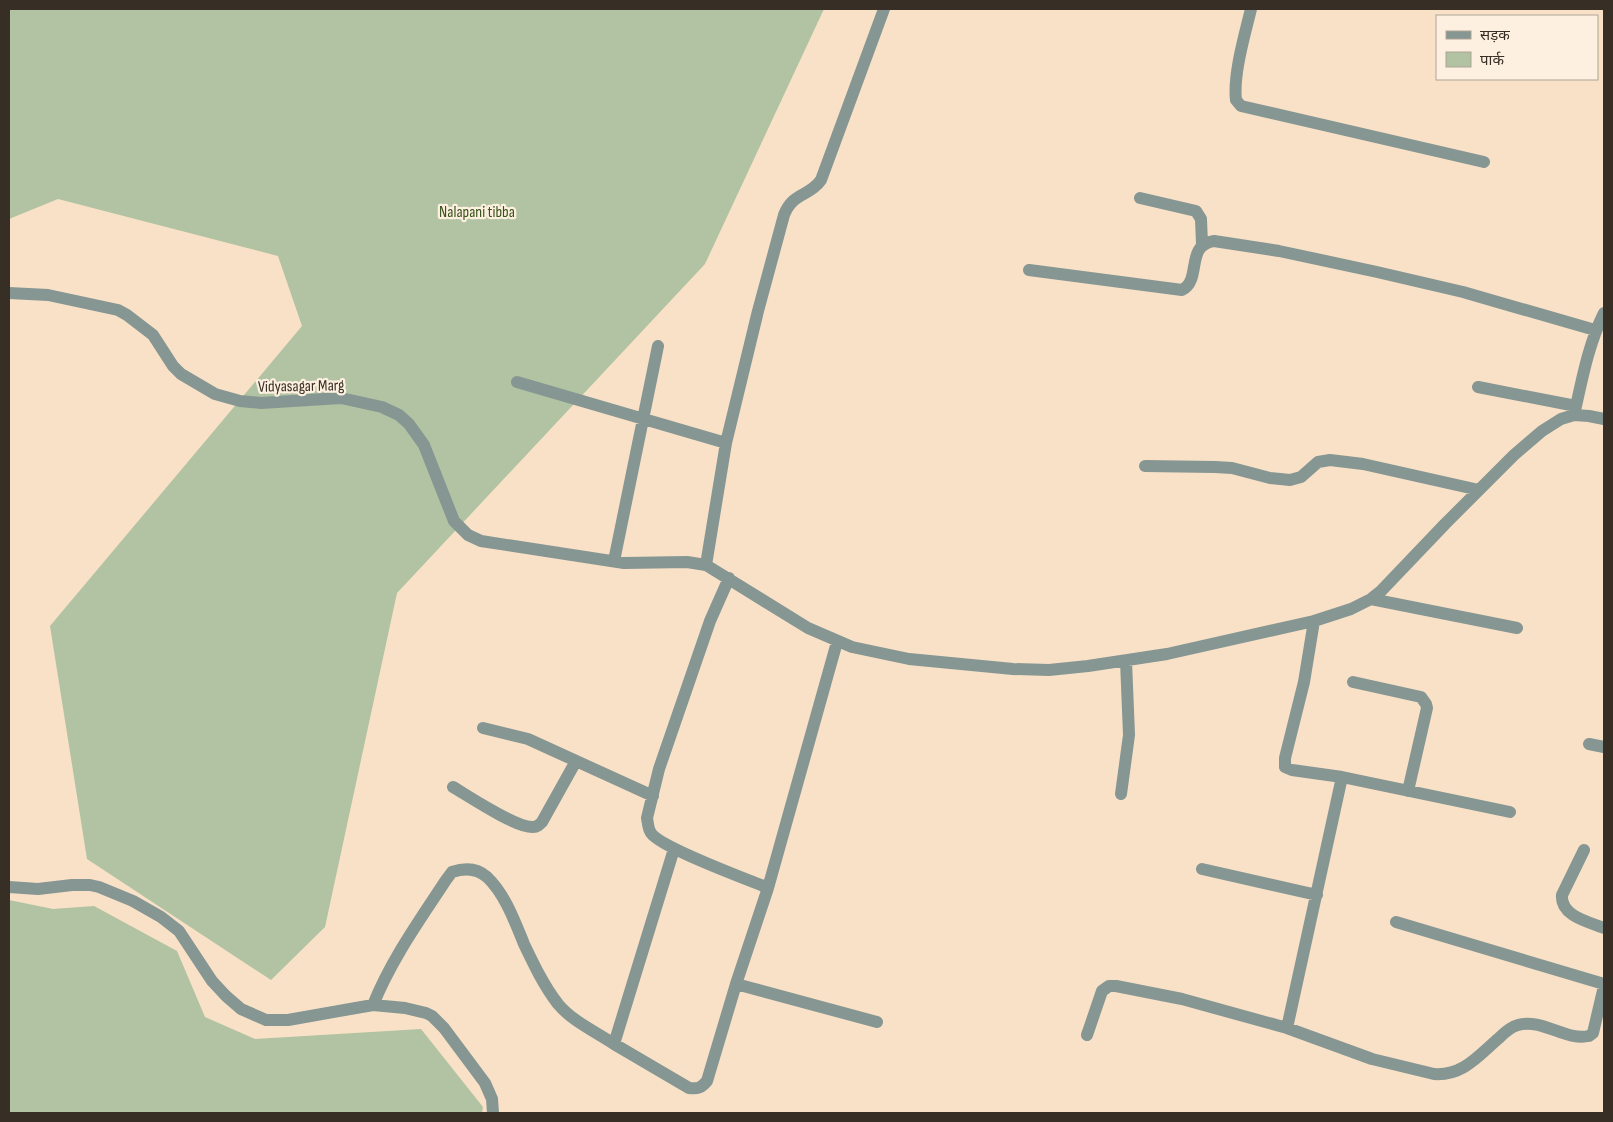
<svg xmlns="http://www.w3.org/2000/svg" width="1613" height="1122" viewBox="0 0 1613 1122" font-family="'Sofia Sans Condensed','Noto Sans Devanagari',sans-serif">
  <rect width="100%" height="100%" fill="#f8e1c7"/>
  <!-- green -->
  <path fill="#b1c3a2" d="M 9,9 L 824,9 L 705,264 L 397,593 L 325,927 L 271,980 L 87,859 L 50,626 L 302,326 L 278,256 L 58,199 L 9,219 Z
    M 9,900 L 53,909 L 94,906 L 177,951 L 205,1017 L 255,1039 L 421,1029 L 483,1107 L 482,1113 L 9,1113 Z"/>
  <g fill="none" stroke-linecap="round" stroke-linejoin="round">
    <!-- minor -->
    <path stroke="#869693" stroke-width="12" d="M 1251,9 C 1245,34 1233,74 1236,100 L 1241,106 L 1484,162
      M 1140,198 L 1196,211 L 1201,219 L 1202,244
      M 1029,270 L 1182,290 C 1202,280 1185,245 1214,241 L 1279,251 L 1377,272 L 1463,292 L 1595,330
      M 9,293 L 48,295 L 118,310 L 127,315 L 153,335 L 173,366 L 181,374 L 215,394 L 240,401 L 261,403 L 341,398 L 382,407 L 399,415 L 409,424 L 424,445 L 454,521 L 468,535 L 481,541 L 624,563 L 687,562 L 706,565 L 808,628 L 852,647 L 909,659 L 1013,669 L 1049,670 L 1088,666 L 1167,654 L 1314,621 L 1351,609 L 1371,599 L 1381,591 L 1445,524 L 1514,455 L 1542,431 L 1561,419 L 1574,415 L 1589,416 L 1604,419
      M 517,382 L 726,443 L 706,565
      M 1478,387 L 1576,406
      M 1574,415 C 1582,380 1588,345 1604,313
      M 726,443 L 758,311 L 784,215 C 793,192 809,197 821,180 L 884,9
      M 1145,466 L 1215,467 L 1232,468 L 1270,478 L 1290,480 L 1301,477 L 1318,462 L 1330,460 L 1363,464 L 1479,490
      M 614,561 L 658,346
      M 729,578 L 710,621 L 659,769 L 647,818 C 648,823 648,829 651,833 C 661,848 747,879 768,888
      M 1371,599 L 1517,628
      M 1314,621 L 1304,682 L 1285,758 L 1285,767 L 1292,770 L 1342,777 L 1510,812
      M 1353,682 L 1421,697 L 1426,704 L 1427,708 L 1408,791
      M 483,728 L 528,739 L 653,796
      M 1589,744 L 1604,747
      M 453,787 C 470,797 516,828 533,827 C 537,827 539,825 542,822 L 576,761
      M 1121,794 L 1129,735 L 1126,661
      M 674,849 L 614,1044 L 689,1088 C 698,1089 701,1088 707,1081 L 736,984 L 768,888 L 837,642
      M 1584,850 L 1562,895 C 1560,916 1589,922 1604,928
      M 1202,869 L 1317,895
      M 9,887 L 38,889 L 72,885 L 90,885 L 99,887 L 133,901 L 161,917 L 179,931 L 212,981 L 226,996 L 241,1009 L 266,1020 L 288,1020 L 373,1005 L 405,1008 L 426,1013 L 432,1016 L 444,1028 L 485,1083 L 492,1099 L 493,1113
      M 1396,922 L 1604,984
      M 736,984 L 877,1022
      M 373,1005 C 391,960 419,921 446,880 L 452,872 C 464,868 477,868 487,877 C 505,894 515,922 524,944 C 534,965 544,986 558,1004 C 572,1021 596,1032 614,1044
      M 1287,1028 L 1342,777
      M 1087,1035 L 1102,991 L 1109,986 L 1116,986 L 1182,999 L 1287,1028 L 1372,1059 L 1434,1074 C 1463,1076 1478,1056 1499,1038 C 1504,1033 1510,1027 1518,1025 C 1542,1018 1565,1041 1589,1036 L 1593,1033 L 1604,986"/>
  </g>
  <g text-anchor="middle" stroke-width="4.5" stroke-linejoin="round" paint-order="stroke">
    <!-- park labels -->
    <g font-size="16" fill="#37521a" stroke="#fef0e0">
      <text x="477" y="217">Nalapani tibba</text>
    </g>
    <!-- street labels -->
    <g font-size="16" fill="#372f25" stroke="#fef0e0">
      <text transform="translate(301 385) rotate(-1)" y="6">Vidyasagar Marg</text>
    </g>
  </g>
  <!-- border -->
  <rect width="1613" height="1122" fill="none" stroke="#372f25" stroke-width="20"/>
  <!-- legend -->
  <rect x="1436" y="15" width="162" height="65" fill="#fef0e0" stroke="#aea395"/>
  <rect x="1446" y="31" width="25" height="8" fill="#869693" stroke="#aea395"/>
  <text x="1480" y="40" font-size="15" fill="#372f25">सड़क</text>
  <rect x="1446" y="52" width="25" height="15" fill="#b1c3a2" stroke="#aea395"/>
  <text x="1480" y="65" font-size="15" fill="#372f25">पार्क</text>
</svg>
